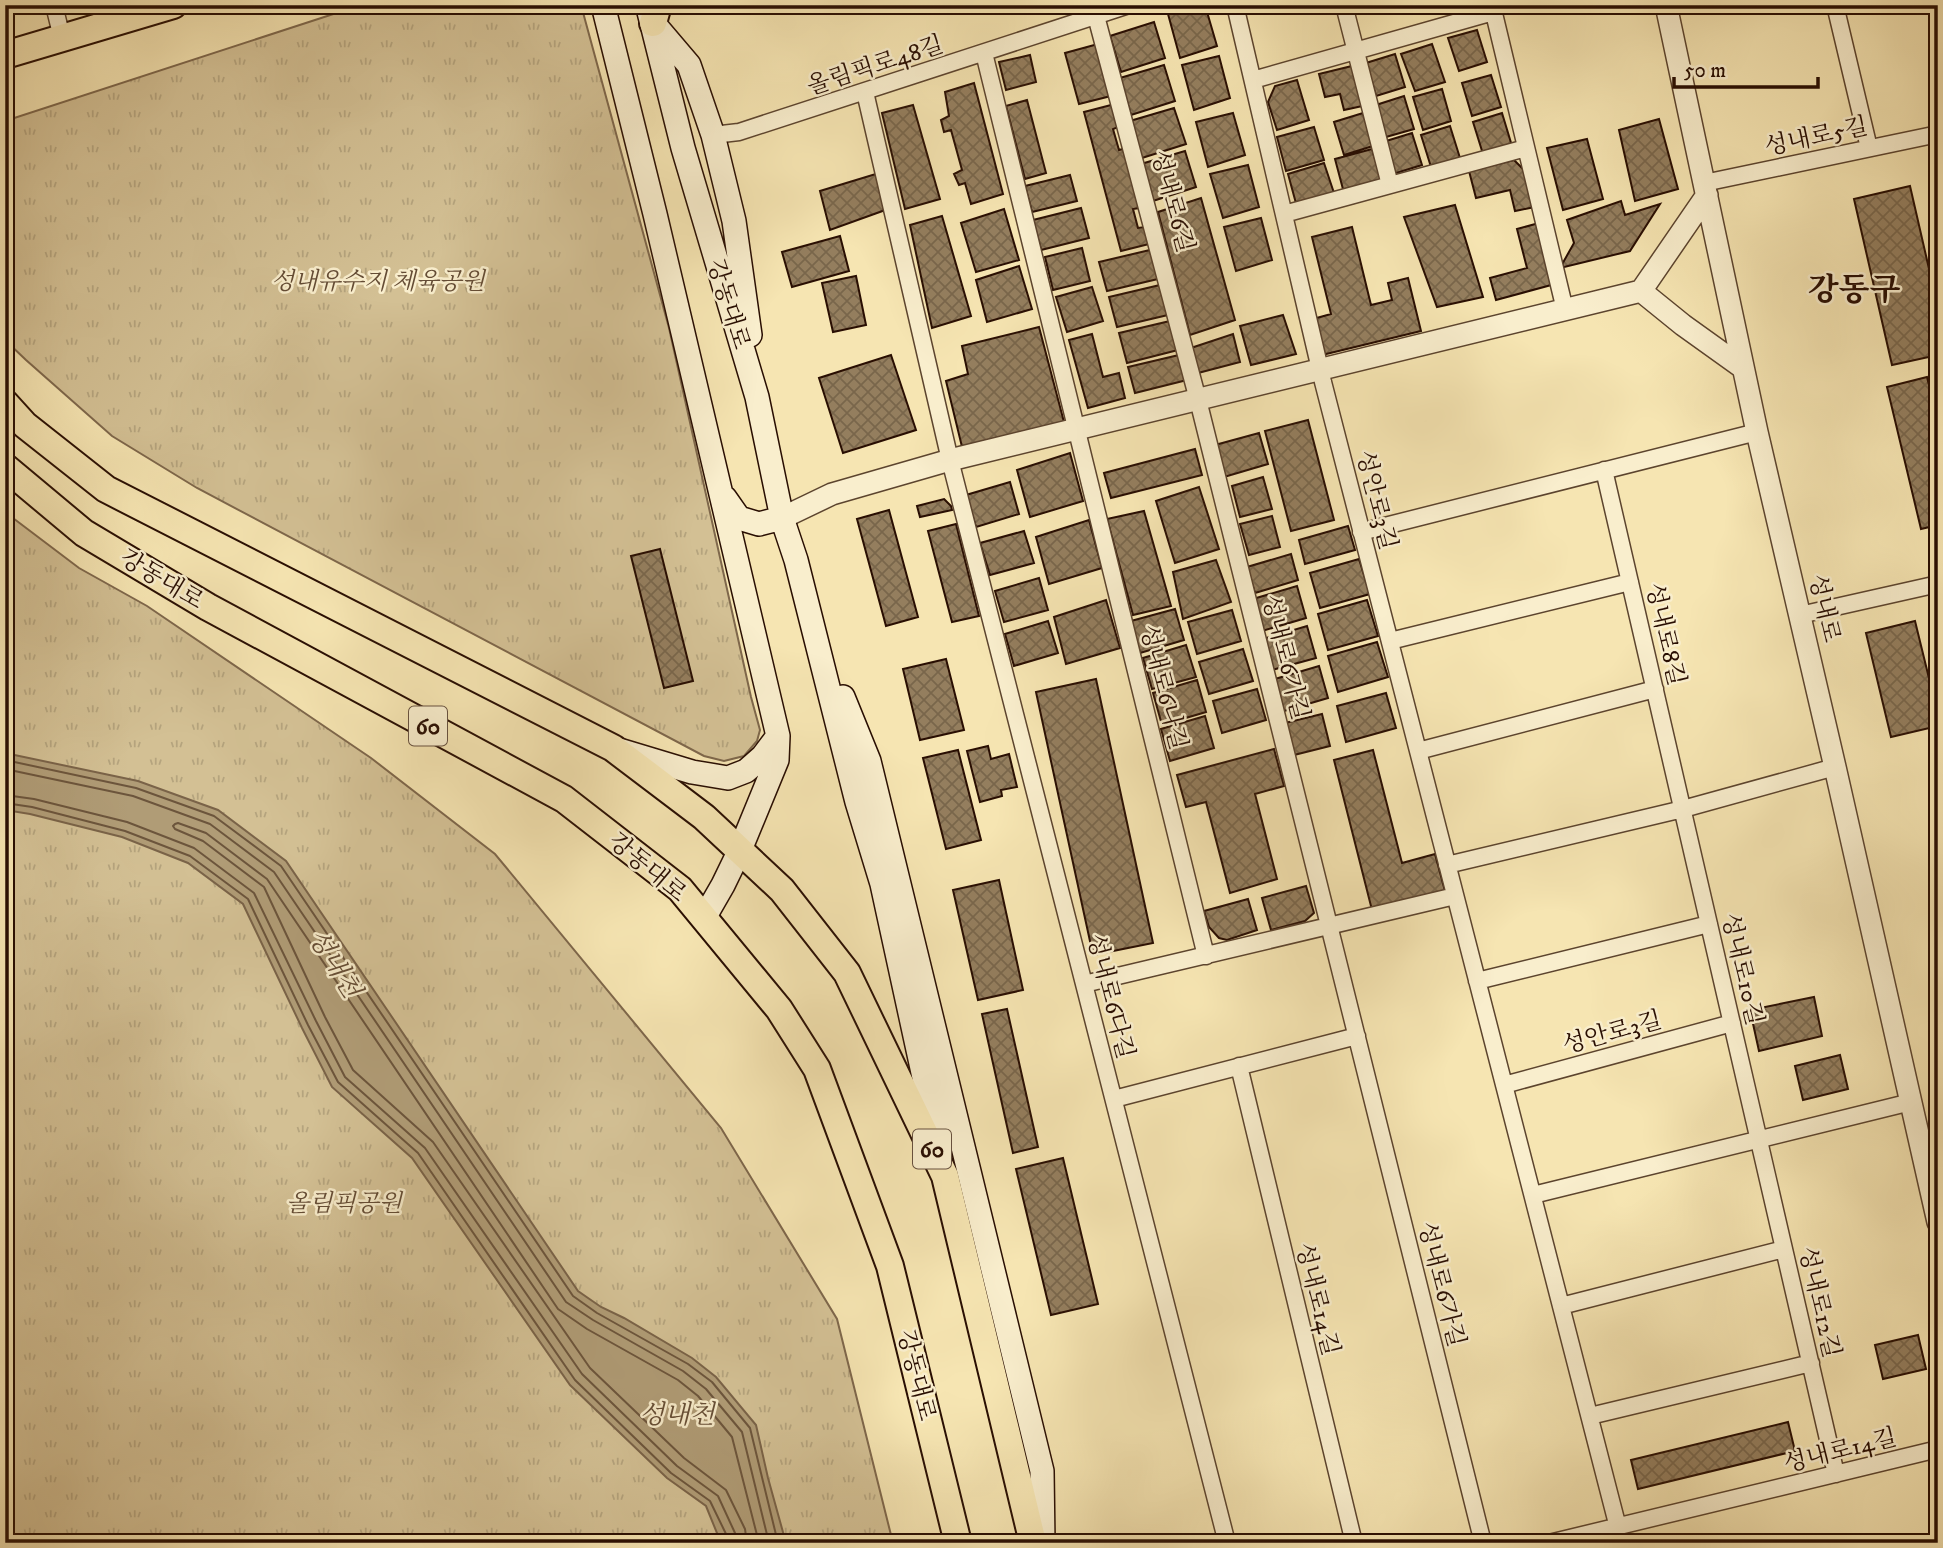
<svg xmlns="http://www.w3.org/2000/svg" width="1943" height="1548" viewBox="0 0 1943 1548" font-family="'IM FELL DW Pica','Noto Serif KR',serif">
  <defs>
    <pattern id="park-tufts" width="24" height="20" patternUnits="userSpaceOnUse" patternTransform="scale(1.75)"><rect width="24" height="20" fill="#d3c094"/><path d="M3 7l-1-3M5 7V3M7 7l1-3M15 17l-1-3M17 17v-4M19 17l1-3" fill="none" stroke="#b5a47e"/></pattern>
    <pattern id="building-cross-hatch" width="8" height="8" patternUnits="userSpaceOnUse" patternTransform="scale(1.75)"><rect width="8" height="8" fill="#947e5e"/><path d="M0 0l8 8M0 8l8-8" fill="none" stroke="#79664b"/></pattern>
  </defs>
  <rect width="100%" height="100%" fill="#f6e5b2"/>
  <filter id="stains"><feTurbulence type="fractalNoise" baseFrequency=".00286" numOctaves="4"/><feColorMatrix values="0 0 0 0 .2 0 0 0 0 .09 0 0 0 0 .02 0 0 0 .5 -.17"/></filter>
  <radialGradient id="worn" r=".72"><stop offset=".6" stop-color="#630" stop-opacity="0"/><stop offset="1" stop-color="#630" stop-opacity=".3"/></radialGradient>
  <!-- park -->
  <path fill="url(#park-tufts)" stroke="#7e674b" stroke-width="2" d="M 361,5 L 581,5 L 669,328 L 751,697 L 760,730 L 757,741 L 744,756 L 724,761 L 704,756 L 197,488 L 112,436 L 26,360 L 5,340 L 5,121 Z
    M 5,512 L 79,568 L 147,606 L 371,758 L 495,854 L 721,1128 L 837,1319 L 893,1543 L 5,1543 Z"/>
  <!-- water -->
  <path fill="#b09c76" stroke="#7a6348" stroke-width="2" d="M 5,753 L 138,781 L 218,810 L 286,861 L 578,1291 L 601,1307 L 624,1318 L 692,1358 L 716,1377 L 756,1425 L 768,1478 L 786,1543 L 721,1543 L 706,1506 L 667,1478 L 570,1385 L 412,1158 L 332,1087 L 302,1028 L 243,904 L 188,863 L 122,837 L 30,814 L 5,810 Z"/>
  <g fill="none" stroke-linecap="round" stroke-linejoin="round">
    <!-- shore -->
    <path stroke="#6c553c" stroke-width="2" d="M 5,760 L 136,788 L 214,816 L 281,866 L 573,1296 L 597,1313 L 688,1364 L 712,1382 L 750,1428 L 778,1543
      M 5,769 L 133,796 L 210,824 L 274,872 L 566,1302 L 593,1320 L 683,1371 L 706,1389 L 742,1432 L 769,1543
      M 5,795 L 34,799 L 127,822 L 194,848 L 254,893 L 316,1021 L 345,1077 L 425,1148 L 582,1374 L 677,1466 L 718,1496 L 735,1533 L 737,1543
      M 5,803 L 32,807 L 125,831 L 190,856 L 248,899 L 308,1025 L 338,1082 L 418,1153 L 575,1380 L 671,1473 L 710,1501 L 727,1536 L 728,1543
      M 747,1543 L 745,1529 L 726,1490 L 684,1458 L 590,1368 L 433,1142 L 353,1070 L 325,1017 L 264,887 L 203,841 L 175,829 L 173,826 L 175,824 L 178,823 L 206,833 L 267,879 L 558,1309 L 587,1329 L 678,1380 L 698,1396 L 732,1437 L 759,1543"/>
  </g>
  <!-- building -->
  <path fill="url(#building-cross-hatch)" stroke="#290e02" stroke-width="2" d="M 1205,5 L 1217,46 L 1180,58 L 1168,14 Z
    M 1154,22 L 1165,58 L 1121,72 L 1110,36 Z
    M 1477,30 L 1487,62 L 1459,71 L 1448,38 Z
    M 1098,44 L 1111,96 L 1079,104 L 1065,53 Z
    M 1432,44 L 1445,82 L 1415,91 L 1401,54 Z
    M 1395,54 L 1405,87 L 1376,96 L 1366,63 Z
    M 1030,55 L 1036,82 L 1006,90 L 999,62 Z
    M 1219,56 L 1230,98 L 1194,110 L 1182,65 Z
    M 1164,65 L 1175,101 L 1131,115 L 1120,78 Z
    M 1356,65 L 1367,105 L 1344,110 L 1340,94 L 1325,97 L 1319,74 Z
    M 1491,75 L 1501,107 L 1472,116 L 1462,83 Z
    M 1297,80 L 1309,120 L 1277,130 L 1268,102 L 1275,86 Z
    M 974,83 L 1003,194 L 971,204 L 965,183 L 959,185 L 954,174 L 962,170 L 951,130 L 944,132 L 941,120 L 949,116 L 945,92 Z
    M 1442,89 L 1451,121 L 1423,130 L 1413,97 Z
    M 1404,96 L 1414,129 L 1386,137 L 1376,105 Z
    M 1027,100 L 1046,173 L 1025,179 L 1006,106 Z
    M 1115,104 L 1121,126 L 1113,129 L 1119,150 L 1123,149 L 1140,208 L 1133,209 L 1138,228 L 1145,227 L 1149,244 L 1121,251 L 1084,112 Z
    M 913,105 L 940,199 L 905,209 L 882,113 Z
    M 1174,108 L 1186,144 L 1142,158 L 1130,121 Z
    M 1233,113 L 1245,155 L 1208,167 L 1196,122 Z
    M 1363,113 L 1373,146 L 1344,155 L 1334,122 Z
    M 1502,113 L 1512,146 L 1483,154 L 1473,122 Z
    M 1659,119 L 1678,189 L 1635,201 L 1619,130 Z
    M 1450,126 L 1460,158 L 1431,167 L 1421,135 Z
    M 1314,127 L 1324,160 L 1286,171 L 1277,137 Z
    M 1412,133 L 1422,165 L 1393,174 L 1383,142 Z
    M 1587,139 L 1603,199 L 1563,210 L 1547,148 Z
    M 1372,149 L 1382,182 L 1344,193 L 1335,159 Z
    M 1185,151 L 1196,187 L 1153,201 L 1141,164 Z
    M 1514,160 L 1527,173 L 1535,207 L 1515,211 L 1510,190 L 1476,198 L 1469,171 Z
    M 1324,163 L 1335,196 L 1297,207 L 1288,174 Z
    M 1248,165 L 1259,207 L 1223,218 L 1210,174 Z
    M 879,173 L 888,209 L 830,230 L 820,191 Z
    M 1070,175 L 1077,201 L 1032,212 L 1025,186 Z
    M 1910,186 L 1938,308 L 1938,355 L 1892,365 L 1854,199 Z
    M 1201,198 L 1235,320 L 1190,335 L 1158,212 Z
    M 1621,201 L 1625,215 L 1660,204 L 1630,251 L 1560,268 L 1574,243 L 1567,220 Z
    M 1455,205 L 1483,297 L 1437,307 L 1404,217 Z
    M 1081,208 L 1089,238 L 1041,250 L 1033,220 Z
    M 1004,209 L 1019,260 L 976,272 L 961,223 Z
    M 942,216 L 971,316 L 932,328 L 910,225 Z
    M 1261,218 L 1272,260 L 1236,271 L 1224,227 Z
    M 1539,223 L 1555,284 L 1496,300 L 1490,278 L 1527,268 L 1517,229 Z
    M 1352,227 L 1371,305 L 1392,300 L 1388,283 L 1408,278 L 1421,331 L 1322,355 L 1313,319 L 1331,314 L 1312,237 Z
    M 840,236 L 849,271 L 792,287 L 782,252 Z
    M 1082,248 L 1090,281 L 1053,290 L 1045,257 Z
    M 1150,250 L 1158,279 L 1107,291 L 1099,262 Z
    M 1019,266 L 1032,309 L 987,322 L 976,280 Z
    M 856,276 L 866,325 L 833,332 L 822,283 Z
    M 1160,285 L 1168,315 L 1117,327 L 1109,297 Z
    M 1092,287 L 1103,321 L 1067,332 L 1056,297 Z
    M 1283,315 L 1296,354 L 1251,365 L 1240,326 Z
    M 1170,321 L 1178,350 L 1127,363 L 1119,333 Z
    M 1039,327 L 1064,422 L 963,451 L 946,381 L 968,374 L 962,346 Z
    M 1092,334 L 1103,377 L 1119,373 L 1125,398 L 1088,408 L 1069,340 Z
    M 1233,334 L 1240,362 L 1198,373 L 1191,348 Z
    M 891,355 L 916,430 L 843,453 L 819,378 Z
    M 1179,355 L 1187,380 L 1135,393 L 1128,367 Z
    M 1927,377 L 1938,421 L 1938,525 L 1921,529 L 1887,387 Z
    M 1308,420 L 1334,520 L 1291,531 L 1265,431 Z
    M 1259,433 L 1268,464 L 1224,477 L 1215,445 Z
    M 1195,449 L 1202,475 L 1111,498 L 1104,473 Z
    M 1070,453 L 1083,501 L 1030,517 L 1017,470 Z
    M 1263,477 L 1272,509 L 1240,517 L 1232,486 Z
    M 1010,482 L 1019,514 L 976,527 L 966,495 Z
    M 1199,487 L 1219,549 L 1175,563 L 1156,501 Z
    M 944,499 L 951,506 L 952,510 L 920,517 L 917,506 Z
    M 889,510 L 918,617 L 886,626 L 857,519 Z
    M 1144,511 L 1171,606 L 1133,615 L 1107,519 Z
    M 1272,516 L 1280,547 L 1249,555 L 1240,524 Z
    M 1089,520 L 1102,568 L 1049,584 L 1036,537 Z
    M 956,524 L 979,616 L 952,622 L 928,531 Z
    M 1348,526 L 1355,550 L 1305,564 L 1299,540 Z
    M 1024,531 L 1034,563 L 990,575 L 980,543 Z
    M 660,549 L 693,681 L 664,688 L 631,556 Z
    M 1291,554 L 1298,580 L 1255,593 L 1247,567 Z
    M 1359,559 L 1370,594 L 1320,608 L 1310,573 Z
    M 1216,560 L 1231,602 L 1183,619 L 1173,572 Z
    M 1039,578 L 1048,610 L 1004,622 L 995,591 Z
    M 1297,586 L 1306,618 L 1262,631 L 1253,599 Z
    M 1106,600 L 1120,648 L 1066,664 L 1054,617 Z
    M 1367,600 L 1378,636 L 1328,650 L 1318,614 Z
    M 1175,609 L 1184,640 L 1140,653 L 1131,621 Z
    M 1232,610 L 1241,641 L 1197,654 L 1188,622 Z
    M 1048,621 L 1058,653 L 1014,666 L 1005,634 Z
    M 1915,621 L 1938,715 L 1938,726 L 1891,737 L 1866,633 Z
    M 1307,626 L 1316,658 L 1272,670 L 1263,639 Z
    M 1377,642 L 1388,677 L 1338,692 L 1328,656 Z
    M 1186,645 L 1196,677 L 1152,689 L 1143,658 Z
    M 1243,649 L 1253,681 L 1209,694 L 1199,662 Z
    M 946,659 L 964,730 L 920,740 L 903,669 Z
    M 1319,666 L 1328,698 L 1284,711 L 1275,679 Z
    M 1096,679 L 1153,943 L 1093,955 L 1036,692 Z
    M 1197,680 L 1206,712 L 1162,725 L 1153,693 Z
    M 1257,689 L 1266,720 L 1222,733 L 1213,701 Z
    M 1386,693 L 1396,728 L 1346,742 L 1337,706 Z
    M 1322,714 L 1330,746 L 1294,755 L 1285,723 Z
    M 1205,716 L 1214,748 L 1170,761 L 1161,729 Z
    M 988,746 L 991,759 L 1009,754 L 1017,787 L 1001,790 L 1002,796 L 980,802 L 967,751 Z
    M 1274,749 L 1284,786 L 1255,794 L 1277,879 L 1230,893 L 1206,802 L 1186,807 L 1177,775 Z
    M 958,750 L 981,840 L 946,849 L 923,758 Z
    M 1373,750 L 1402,863 L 1435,854 L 1445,891 L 1372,910 L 1334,760 Z
    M 999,880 L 1023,990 L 978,1000 L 953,890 Z
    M 1306,886 L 1314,913 L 1305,921 L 1271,930 L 1262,898 Z
    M 1248,899 L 1257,930 L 1227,940 L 1219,938 L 1209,927 L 1204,911 Z
    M 1814,997 L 1822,1036 L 1759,1051 L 1750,1010 Z
    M 1007,1009 L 1038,1147 L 1013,1153 L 982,1014 Z
    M 1840,1055 L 1848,1089 L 1803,1100 L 1795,1066 Z
    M 1063,1158 L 1098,1304 L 1051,1315 L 1016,1169 Z
    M 1918,1335 L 1926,1369 L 1883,1379 L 1875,1345 Z
    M 1788,1422 L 1795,1451 L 1638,1489 L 1631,1460 Z"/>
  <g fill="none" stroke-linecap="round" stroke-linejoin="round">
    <defs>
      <path id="minor" d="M 54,5 L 62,38
        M 1235,5 L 1323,382 L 1622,1543
        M 1344,5 L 1390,185
        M 1492,5 L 1565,310
        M 1835,5 L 1869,148
        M 1096,16 L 1198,400 L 1483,1543
        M 984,53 L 1206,956
        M 1253,80 L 1493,12
        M 865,92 L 950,460 L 1227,1543
        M 713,135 L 739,132 L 1129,5
        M 1704,183 L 1938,134
        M 1284,214 L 1526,148
        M 1604,470 L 1836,1474
        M 1361,532 L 1757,432
        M 1800,615 L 1938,584
        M 1390,641 L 1630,582
        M 1418,751 L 1655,689
        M 1447,865 L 1683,809 L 1835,767
        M 1477,981 L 1709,924
        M 1084,984 L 1455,896
        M 1239,1066 L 1354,1543
        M 1504,1085 L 1732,1023
        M 1114,1099 L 1357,1036
        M 1533,1195 L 1911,1102
        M 1561,1306 L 1784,1249
        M 1590,1416 L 1811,1363
        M 1549,1543 L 1938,1449"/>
      <path id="tertiary" d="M 1666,5 L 1757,432 L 1835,767 L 1938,1222
        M 1641,291 L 1683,325 L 1743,368
        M 782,518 L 832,494 L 950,460 L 1641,291 L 1707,195"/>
      <path id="secondary" d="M 603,5 L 655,214 L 778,736 L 777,760 L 740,850 L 723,885 L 704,918
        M 648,8 L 683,148 L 757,397 L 782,518 L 796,560 L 857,802 L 882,884 L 940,1151
        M 655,25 L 689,65 L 713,135 L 734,221 L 750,335
        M 725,498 L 739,518 L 759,524 L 782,518
        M 843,697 L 869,761 L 1042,1471 L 1043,1543
        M 619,750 L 692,772 L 728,778 L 746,771 L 763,756 L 778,736"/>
      <path id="primary" d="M 653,23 L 658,5
        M 5,55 L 173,5
        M 5,403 L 25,425 L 106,489 L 613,748 L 704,817 L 782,890 L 847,973 L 945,1176 L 1033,1543
        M 5,467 L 84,533 L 208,607 L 564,799 L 680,889 L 779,1009 L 817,1069 L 890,1266 L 958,1543"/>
    </defs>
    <!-- minor casing -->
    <use href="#minor" stroke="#5c442e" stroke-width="19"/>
    <!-- tertiary casing -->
    <use href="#tertiary" stroke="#5c442e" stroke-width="24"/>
    <!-- secondary casing -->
    <use href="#secondary" stroke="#290e02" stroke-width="26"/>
    <!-- primary casing -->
    <use href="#primary" stroke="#290e02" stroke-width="30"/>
    <!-- minor -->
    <use href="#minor" stroke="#f9eecd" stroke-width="16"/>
    <!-- tertiary -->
    <use href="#tertiary" stroke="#f9eecd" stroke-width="21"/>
    <!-- secondary -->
    <use href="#secondary" stroke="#f9eecd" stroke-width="23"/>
    <!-- primary -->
    <use href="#primary" stroke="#f6e5b2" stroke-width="26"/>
  </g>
  <g text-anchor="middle" stroke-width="5" stroke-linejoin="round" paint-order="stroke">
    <!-- shield labels -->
    <g fill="#f9eecd" stroke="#67513f" stroke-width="2">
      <rect x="409" y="706.5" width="38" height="39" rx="5"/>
      <rect x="913" y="1129.5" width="38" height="39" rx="5"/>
    </g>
    <g font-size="23" font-weight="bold" fill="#290e02">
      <text x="428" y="734">60</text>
      <text x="932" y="1157">60</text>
    </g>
    <!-- street labels -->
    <g font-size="24" fill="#290e02" stroke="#f9eecd">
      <text transform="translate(875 65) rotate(-18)" y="8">올림픽로48길</text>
      <text transform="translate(1816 136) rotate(-12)" y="8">성내로5길</text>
      <text transform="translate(1173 201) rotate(75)" y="8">성내로6길</text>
      <text transform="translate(729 304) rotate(73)" y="8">강동대로</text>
      <text transform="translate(1377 500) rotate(76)" y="8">성안로3길</text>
      <text transform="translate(162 579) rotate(31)" y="8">강동대로</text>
      <text transform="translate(1825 608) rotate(77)" y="8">성내로</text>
      <text transform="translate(1666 634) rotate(77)" y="8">성내로8길</text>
      <text transform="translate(1286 657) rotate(76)" y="8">성내로6가길</text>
      <text transform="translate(1164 687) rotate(76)" y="8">성내로6나길</text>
      <text transform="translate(648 867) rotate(40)" y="8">강동대로</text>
      <text transform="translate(1743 969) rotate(77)" y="8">성내로10길</text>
      <text transform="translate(1111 996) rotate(76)" y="8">성내로6다길</text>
      <text transform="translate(1612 1032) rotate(-15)" y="8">성안로3길</text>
      <text transform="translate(1442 1284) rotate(76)" y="8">성내로6가길</text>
      <text transform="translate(1318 1299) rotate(76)" y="8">성내로14길</text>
      <text transform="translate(1820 1302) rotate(77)" y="8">성내로12길</text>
      <text transform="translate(917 1375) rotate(76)" y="8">강동대로</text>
      <text transform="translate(1840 1450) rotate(-14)" y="8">성내로14길</text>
    </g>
    <!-- park labels -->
    <g font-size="24" font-style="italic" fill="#644c35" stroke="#f9eecd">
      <text x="378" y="289">성내유수지 체육공원</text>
      <text x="344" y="1211">올림픽공원</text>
    </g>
    <!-- water labels -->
    <g font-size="26" font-style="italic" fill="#664e36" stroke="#f9eecd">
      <text transform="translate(335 963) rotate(58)" y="9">성내천</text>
      <text x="677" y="1423">성내천</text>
    </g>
    <!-- district labels -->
    <g font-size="32" font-weight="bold" fill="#290e02" stroke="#f9eecd">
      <text x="1854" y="300">강동구</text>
    </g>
  </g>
  <!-- margin -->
  <rect width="1943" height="1548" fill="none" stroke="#f6e5b2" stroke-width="28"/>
  <rect x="7" y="7" width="1929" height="1534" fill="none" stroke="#290e02" stroke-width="3.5"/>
  <rect x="14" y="14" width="1915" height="1520" fill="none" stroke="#290e02" stroke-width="2"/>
  <!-- scale -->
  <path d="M1674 77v10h144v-10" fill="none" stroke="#290e02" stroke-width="3.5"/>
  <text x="1684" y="77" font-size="21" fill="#290e02" stroke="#f9eecd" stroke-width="5" paint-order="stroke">50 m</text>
  <rect width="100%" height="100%" filter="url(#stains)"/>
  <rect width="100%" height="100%" fill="url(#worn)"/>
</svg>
